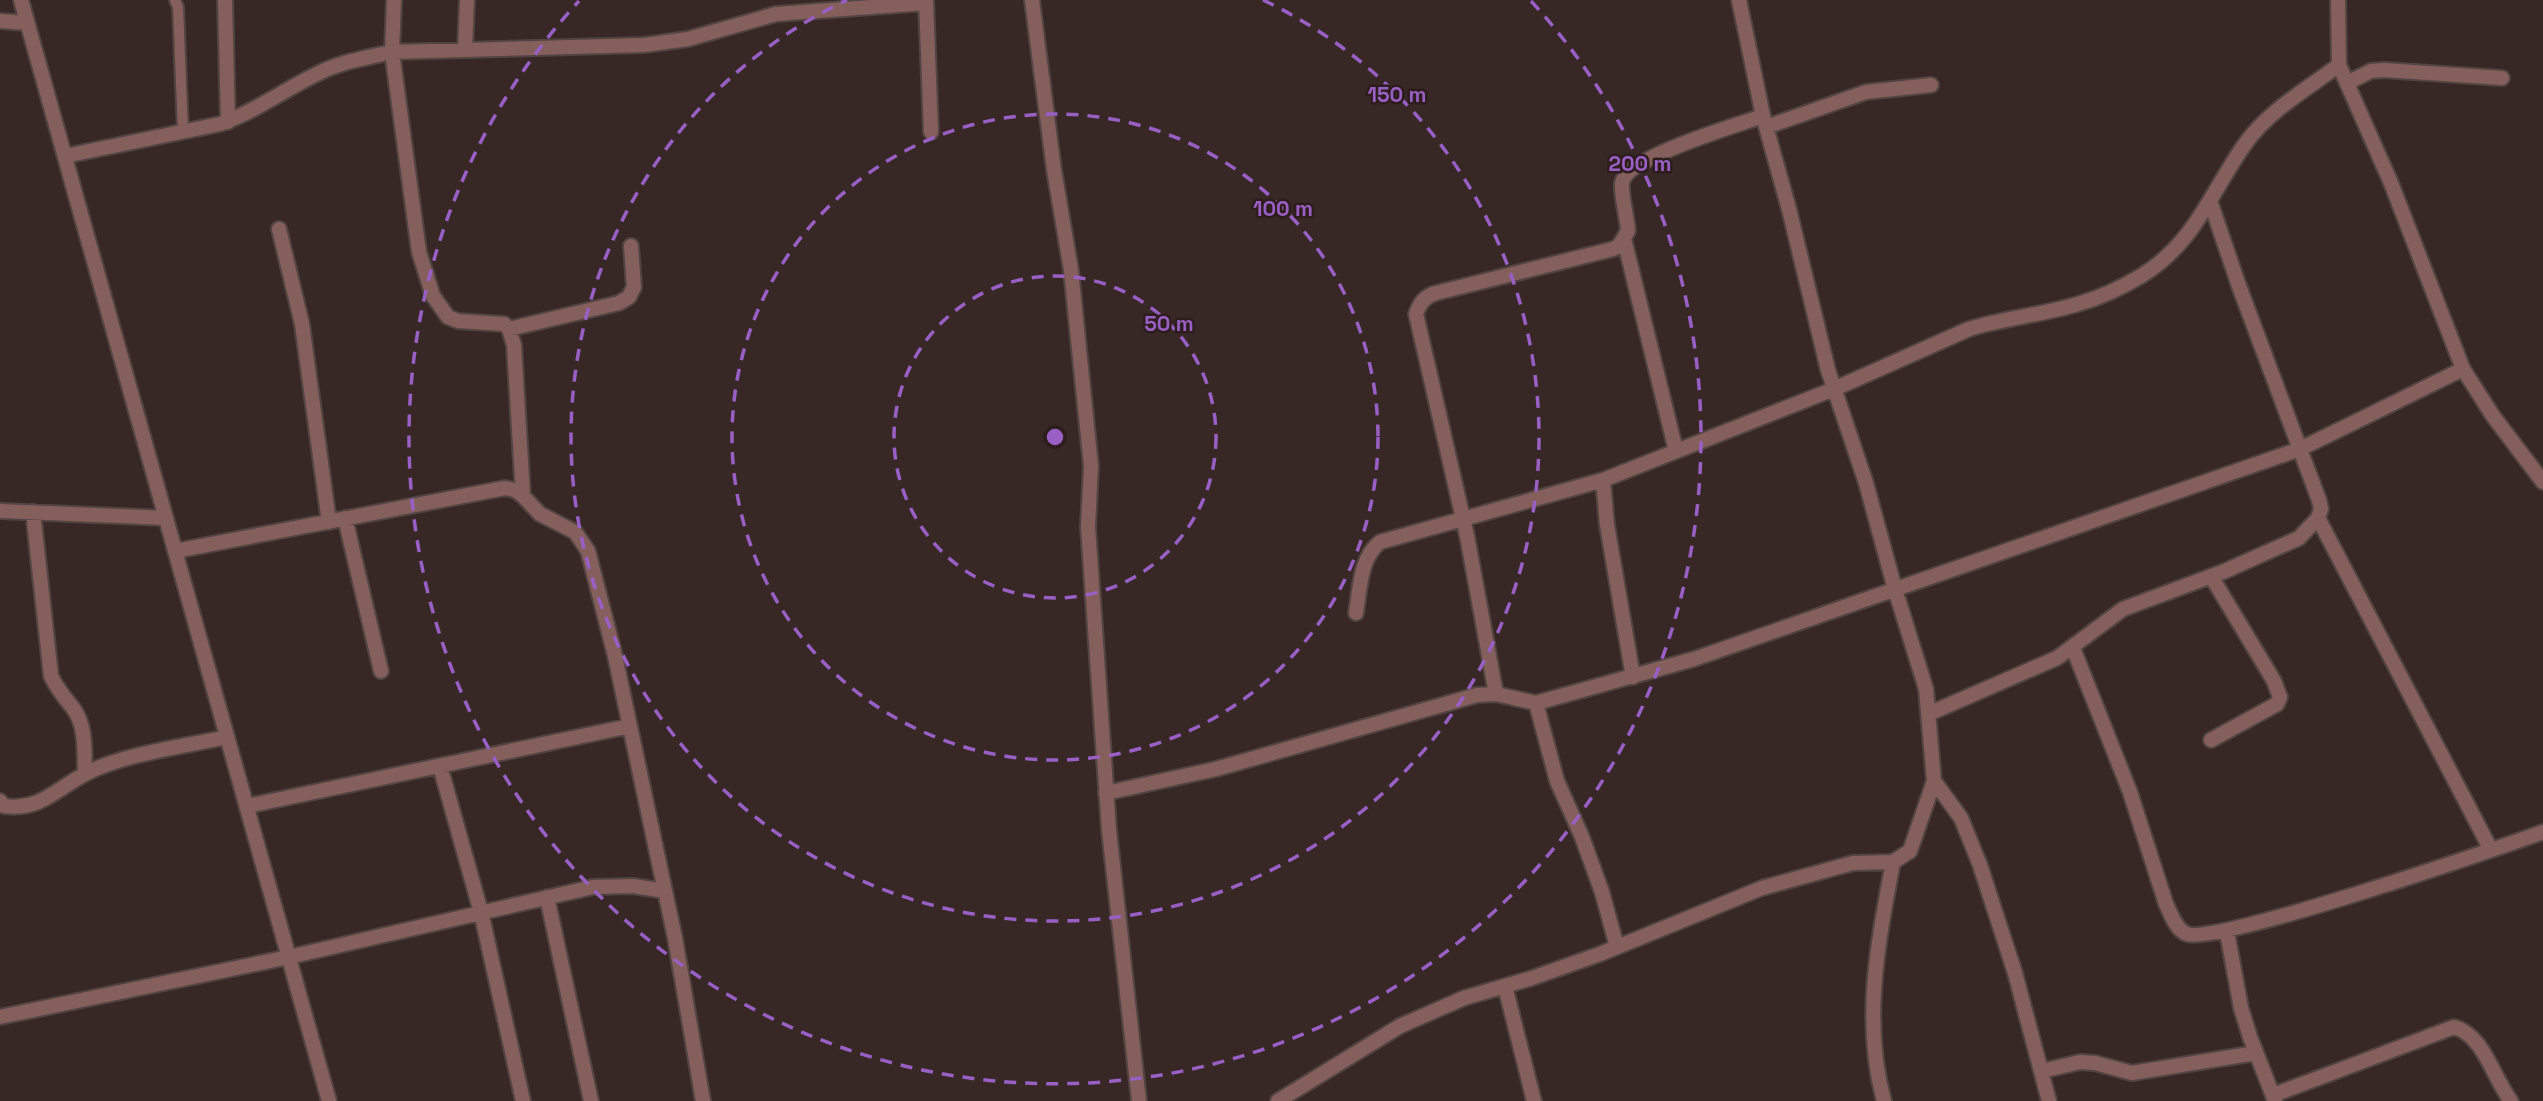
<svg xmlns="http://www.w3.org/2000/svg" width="2543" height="1101" viewBox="0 0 2543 1101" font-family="'Space Grotesk',sans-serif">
  <rect width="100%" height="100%" fill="#372826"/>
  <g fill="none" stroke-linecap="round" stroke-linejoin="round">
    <defs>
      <path id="service" d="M 175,0 L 178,7 L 183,132"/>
      <path id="minor" d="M 225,0 L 228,122
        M 394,0 L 392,52 L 419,252 L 433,296 L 448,317 L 458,321 L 504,324 L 509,329 L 514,345 L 523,496
        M 926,0 L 931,132
        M 0,21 L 27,23
        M 465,50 L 467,0
        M 2347,83 L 2371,71 L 2384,70 L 2502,78
        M 1766,127 L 1866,92 L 1931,85
        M 65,156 L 220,124 C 257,111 288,87 323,71 C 345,61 369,57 392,52 L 644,45 L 688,39 L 776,14 L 926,3
        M 279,229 L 302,324 L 329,522
        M 1624,239 L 1676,451
        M 509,329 L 619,303 L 629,297 L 634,287 L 631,246
        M 1603,480 L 1607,525 L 1633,677
        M 0,511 L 166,518
        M 33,512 L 51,676 C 57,689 64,697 73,708 C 87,727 84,752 85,774
        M 345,518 L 381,671
        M 2318,518 L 2491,850
        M 175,551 L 505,488 L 515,490 L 523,496 L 540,514 L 575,532 L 588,551 L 615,656 L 675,938 L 703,1101
        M 1356,613 C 1360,588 1360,558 1380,542 L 1603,480 L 1834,389 L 1969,329 C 2004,318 2042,315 2078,304 C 2099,298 2121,288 2141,276 C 2195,243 2211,192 2245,144 C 2268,111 2307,89 2339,65
        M 2073,648 L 2130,792 L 2166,904 C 2171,914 2176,930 2187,934 C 2212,946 2499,848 2543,832
        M 1496,694 L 1467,536 L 1416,314 C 1420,303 1425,296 1436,293 L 1613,249 L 1619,246 L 1628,231 C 1627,216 1621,197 1622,183 C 1626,157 1738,125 1763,116
        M 1928,714 L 2057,658 L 2123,609 L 2225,571 L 2299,538 L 2318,518 L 2321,509 L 2319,500 L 2239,286 L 2210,201
        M 2211,740 L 2277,704 L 2280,697 L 2274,681 L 2211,576
        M 440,766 L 481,912 L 523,1101
        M 1934,781 L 1961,818 L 1980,865 L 2015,973 L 2049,1101
        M 1106,793 L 1216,769 L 1477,695 L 1496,694 L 1536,703
        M 0,801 L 4,806 C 41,811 57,788 87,773 C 123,754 186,746 227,737
        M 247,806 L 630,726
        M 547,897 L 591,1101
        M 2227,932 L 2241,1008 L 2250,1037 L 2275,1101
        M 1617,947 L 1602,892 L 1582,837 L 1557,781 L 1536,703 L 1694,659 L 2300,449 L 2463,369
        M 1505,986 L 1534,1101
        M 0,1017 L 289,957 L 593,887 L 633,886 L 665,891
        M 2042,1071 L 2080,1062 L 2095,1063 L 2132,1073 L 2256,1053
        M 2273,1095 L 2454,1027 C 2484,1035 2493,1078 2511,1101
        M 1278,1101 L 1400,1026 L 1464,998 L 1532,978 L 1600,954 L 1762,888 L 1853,863 L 1893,862 L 1910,851 L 1934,781 L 1926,689 L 1895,589 L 1866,483 L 1828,370 L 1789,209 L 1763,116 L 1739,0
        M 1884,1101 C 1862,1021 1878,942 1893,862"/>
      <path id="tertiary" d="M 21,0 L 329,1101
        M 1032,0 L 1054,170 L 1071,270 L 1091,466 L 1088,527 L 1109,830 L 1139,1101
        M 2338,0 L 2339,65 L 2391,183 L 2463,369 L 2493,416 L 2543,482"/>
    </defs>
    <!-- service casing -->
    <use href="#service" stroke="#524442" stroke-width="14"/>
    <!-- minor casing -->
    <use href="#minor" stroke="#524442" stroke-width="18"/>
    <!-- tertiary casing -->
    <use href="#tertiary" stroke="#524442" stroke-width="18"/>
    <!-- service -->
    <use href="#service" stroke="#855f5c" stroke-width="10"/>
    <!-- minor -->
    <use href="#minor" stroke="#855f5c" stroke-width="14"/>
    <!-- tertiary -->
    <use href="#tertiary" stroke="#855f5c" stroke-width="14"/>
  </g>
  <!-- distance rings -->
  <g fill="none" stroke="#995fc5" stroke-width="3.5" stroke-dasharray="12 9">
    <circle cx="1055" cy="437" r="161"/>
    <circle cx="1055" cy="437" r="323"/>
    <path d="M1263 0A484 484 0 1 1 847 0"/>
    <path d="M1531 1A646 646 0 1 1 579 1"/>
  </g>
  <circle cx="1055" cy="437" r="10" fill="#995fc5" stroke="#2d1e1d" stroke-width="3.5"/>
  <g font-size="21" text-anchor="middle" font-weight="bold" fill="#995fc5" stroke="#2d1e1d" stroke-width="5" stroke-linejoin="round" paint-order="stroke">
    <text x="1397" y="102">150 m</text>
    <text x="1640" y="171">200 m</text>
    <text x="1283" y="216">100 m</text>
    <text x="1169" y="331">50 m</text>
  </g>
</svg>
